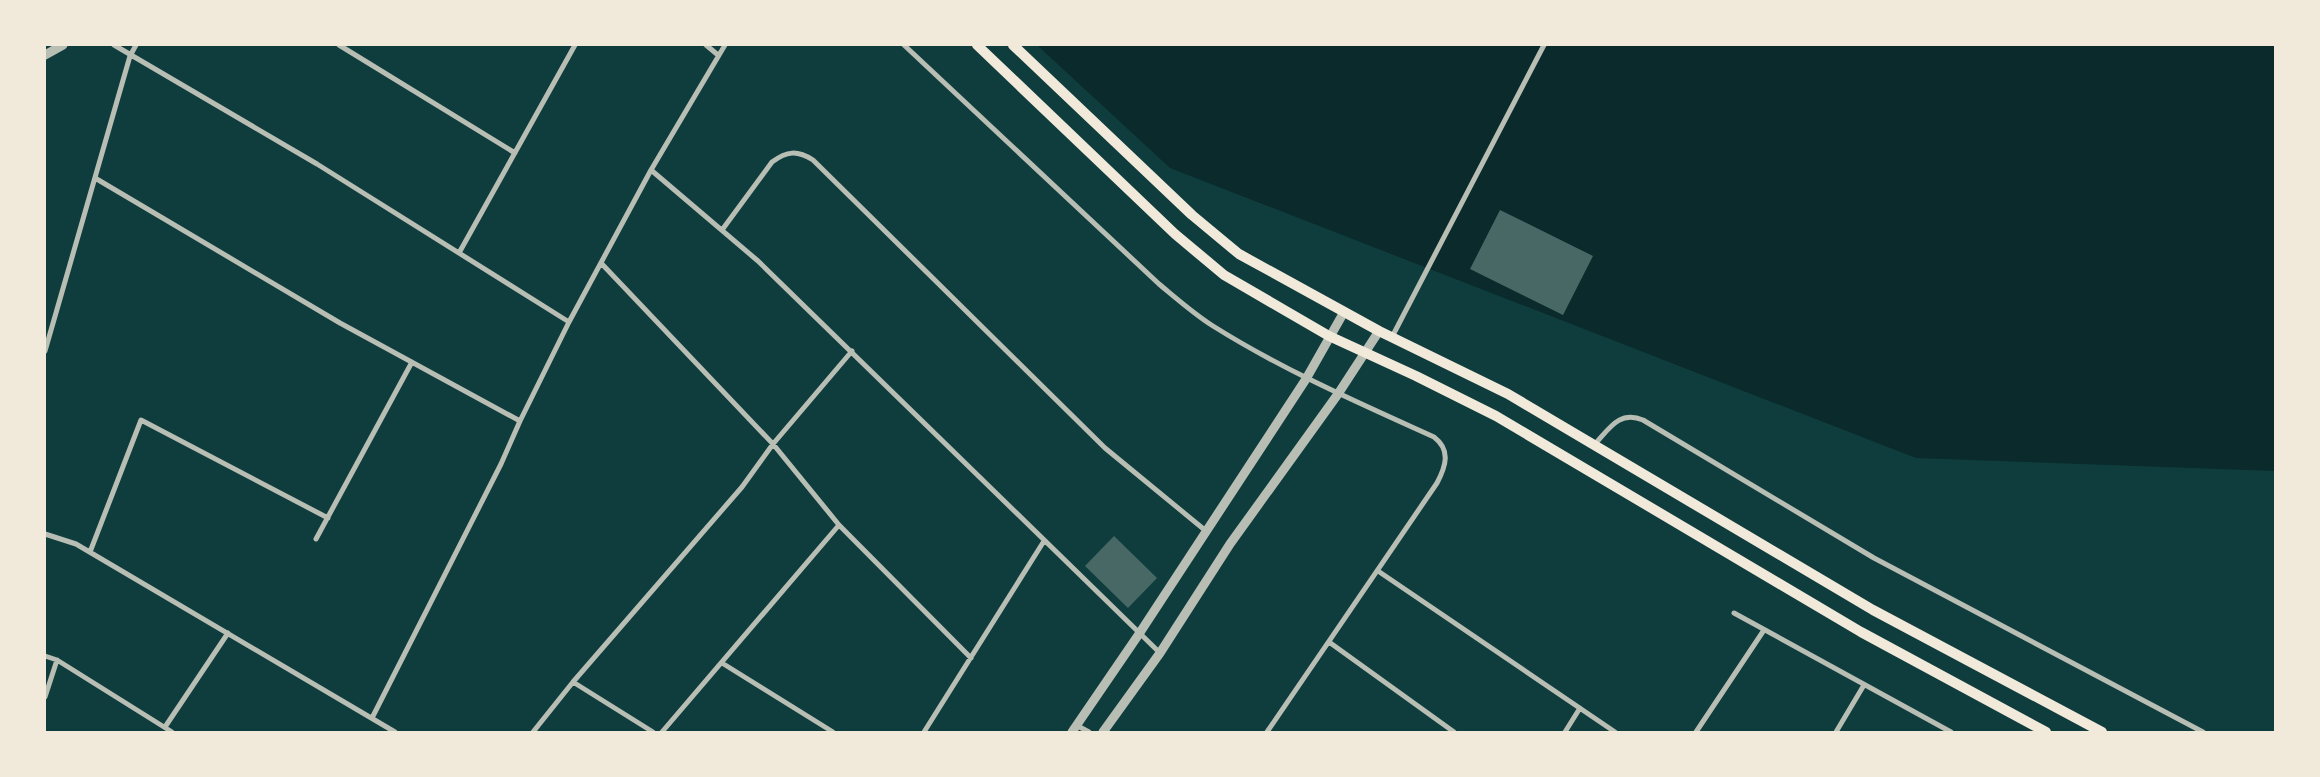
<svg xmlns="http://www.w3.org/2000/svg" width="2320" height="777" viewBox="0 0 2320 777" font-family="'Varela Round',sans-serif">
  <rect width="100%" height="100%" fill="#0f3d3e"/>
  <!-- water -->
  <path fill="#0a2a2b" d="M 1037,45 L 2275,45 L 2275,471 L 1916,458 L 1170,168 Z"/>
  <!-- building -->
  <path fill="#486865" d="M 1500,210 L 1593,256 L 1563,315 L 1470,269 Z
    M 1114,536 L 1157,578 L 1128,608 L 1085,566 Z"/>
  <g fill="none" stroke-linecap="round" stroke-linejoin="round">
    <!-- minor -->
    <path stroke="#b8beb3" stroke-width="5" d="M 114,45 L 317,164 L 569,322
      M 339,45 L 515,153
      M 706,45 L 718,55
      M 904,45 L 1159,284 C 1176,298 1194,314 1213,326 C 1283,370 1359,403 1434,437 C 1451,450 1446,466 1437,483 L 1267,732
      M 651,170 L 758,261 L 1160,653
      M 95,178 L 340,323 L 520,421
      M 722,230 L 772,162 C 787,151 797,150 813,160 L 1105,448 L 1206,531
      M 459,253 L 575,45
      M 601,263 L 773,444 L 839,525 L 971,658
      M 1392,337 L 1544,45
      M 45,351 L 130,56 L 136,45
      M 1594,445 C 1609,429 1619,410 1643,420 L 1874,558 L 2203,732
      M 45,534 L 76,544 L 395,732
      M 316,539 L 412,362
      M 90,552 L 141,420 L 328,518
      M 1378,571 L 1615,732
      M 1734,613 L 1951,732
      M 1329,642 L 1454,732
      M 45,656 L 57,660 L 172,732
      M 722,663 L 833,732
      M 573,682 L 653,732
      M 45,697 L 57,660
      M 372,718 L 501,464 L 520,421 L 569,322 L 651,170 L 725,45
      M 1076,725 L 1089,732
      M 165,727 L 228,633
      M 533,732 L 573,682 L 742,487 L 773,444 L 852,351
      M 662,732 L 839,525
      M 924,732 L 1044,541
      M 1565,732 L 1580,708
      M 1696,732 L 1764,630
      M 1836,732 L 1864,685"/>
    <!-- tertiary -->
    <path stroke="#b8beb3" stroke-width="9" d="M 45,55 L 63,45
      M 1072,732 L 1139,634 L 1306,379 L 1344,312
      M 1103,732 L 1160,653 L 1230,544 L 1338,394 L 1379,331"/>
    <!-- secondary -->
    <path stroke="#f1e9da" stroke-width="10" d="M 977,45 L 1175,234 L 1224,275 L 1329,336 L 1416,376 L 1496,416 L 1861,632 L 2046,732
      M 1013,45 L 1192,215 L 1239,254 L 1379,331 L 1508,394 L 1873,610 L 2102,732"/>
  </g>
  <!-- border -->
  <rect width="2320" height="777" fill="none" stroke="#f1e9da" stroke-width="92"/>
</svg>
